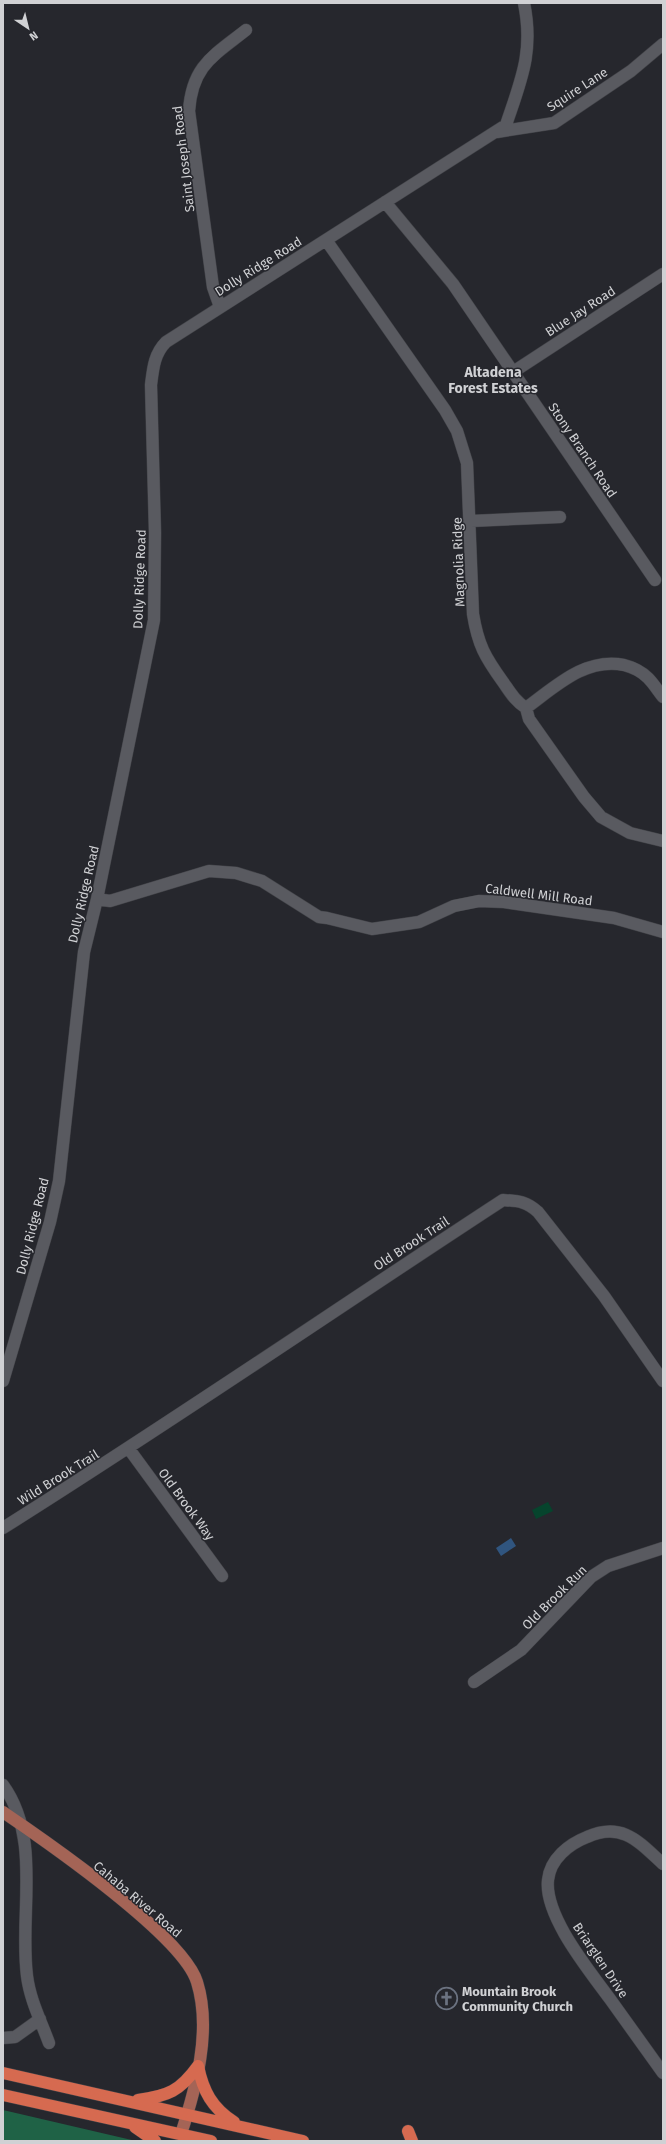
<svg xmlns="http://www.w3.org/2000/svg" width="666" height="2144" viewBox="0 0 666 2144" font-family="'Fira Sans',sans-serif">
  <rect width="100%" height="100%" fill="#26272d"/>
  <!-- green -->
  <path fill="#06442d" d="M 548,1502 L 553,1511 L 536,1519 L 532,1510 Z"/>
  <!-- forest -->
  <path fill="#1f6246" d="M 3,2110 L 136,2141 L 137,2141 L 3,2141 Z"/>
  <!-- water -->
  <path fill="#30557f" d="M 511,1538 L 516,1546 L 501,1556 L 496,1548 Z"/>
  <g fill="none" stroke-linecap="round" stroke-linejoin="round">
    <defs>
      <path id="minor" d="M 497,132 L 554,123 L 631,71 L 663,44
        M 385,202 L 453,284 L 655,580
        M 326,240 L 445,410 L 457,431 L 467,463 L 473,614 C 478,645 485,657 503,682 C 510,692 515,701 526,708 L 529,719 L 584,797 L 601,817 L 630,833 L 663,841
        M 220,307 L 213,287 L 189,111 C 192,66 213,56 246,30
        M 513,372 L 663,274
        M 471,521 L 560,517
        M 526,708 C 555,687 585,657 624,665 C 632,667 642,672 648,678 C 654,684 658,691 663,697
        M 97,899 L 110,901 L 209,871 L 236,873 L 262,881 L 319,917 L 327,918 L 372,929 L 419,922 L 454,906 L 479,901 L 504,902 L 614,918 L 663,932
        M 3,1381 L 50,1222 L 59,1181 L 84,952 L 97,899 L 154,620 L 155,533 L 151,385 C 153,369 154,354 166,342 L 506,125 C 521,80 534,52 524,3
        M 129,1449 L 222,1576
        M 3,1528 C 172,1422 336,1309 503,1200 C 518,1201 526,1201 538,1212 L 604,1296 L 663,1381
        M 474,1682 L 521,1650 L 591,1577 L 608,1566 L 663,1548
        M 3,1785 C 42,1839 19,1914 27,1976 C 30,2000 41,2021 49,2043
        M 663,1864 C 639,1842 622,1821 587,1837 C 569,1844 550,1859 548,1880 C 544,1916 589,1970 610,1999 C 628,2024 645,2048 663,2073
        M 3,2038 L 15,2037 L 40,2019"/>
      <path id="major" d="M 3,1812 C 47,1842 183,1936 197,1982 C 212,2030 196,2088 181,2134"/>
      <path id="highway" d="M 198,2066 C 203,2091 212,2108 234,2122
        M 3,2073 L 303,2141
        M 3,2095 L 211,2141
        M 138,2100 C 168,2096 180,2091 198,2066
        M 135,2127 L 155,2141
        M 408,2131 L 412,2141"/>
    </defs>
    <!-- minor casing -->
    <use href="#minor" stroke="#414247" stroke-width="13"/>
    <!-- major casing -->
    <use href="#major" stroke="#414247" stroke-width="13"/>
    <!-- highway casing -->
    <use href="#highway" stroke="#414247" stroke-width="13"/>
    <!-- minor -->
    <use href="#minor" stroke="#595a60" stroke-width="12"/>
    <!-- major -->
    <use href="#major" stroke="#a46456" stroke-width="12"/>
    <!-- highway -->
    <use href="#highway" stroke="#d66a50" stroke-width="12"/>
  </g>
  <!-- icons -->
  <defs>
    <symbol id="church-ring" viewBox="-11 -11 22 22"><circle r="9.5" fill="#26272d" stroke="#6b7280" stroke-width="1.5"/><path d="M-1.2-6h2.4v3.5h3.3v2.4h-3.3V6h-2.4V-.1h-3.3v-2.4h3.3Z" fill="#6b7280"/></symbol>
  </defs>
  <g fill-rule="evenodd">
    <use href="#church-ring" x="434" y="1986" width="25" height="25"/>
  </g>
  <g text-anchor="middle" stroke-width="3" stroke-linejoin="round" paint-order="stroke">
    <!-- street labels -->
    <g font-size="13" fill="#d0d1d4" stroke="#26272d">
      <text transform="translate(577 89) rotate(-33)" y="5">Squire Lane</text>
      <text transform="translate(183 159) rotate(-97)" y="5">Saint Joseph Road</text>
      <text transform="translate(258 266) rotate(-32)" y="5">Dolly Ridge Road</text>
      <text transform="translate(580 311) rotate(-33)" y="5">Blue Jay Road</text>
      <text transform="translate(583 450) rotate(56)" y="5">Stony Branch Road</text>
      <text transform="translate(458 562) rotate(-92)" y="5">Magnolia Ridge</text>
      <text transform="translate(139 579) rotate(-88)" y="5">Dolly Ridge Road</text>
      <text transform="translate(83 894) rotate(-77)" y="5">Dolly Ridge Road</text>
      <text transform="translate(539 894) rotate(7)" y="5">Caldwell Mill Road</text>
      <text transform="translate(32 1226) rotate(-76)" y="5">Dolly Ridge Road</text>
      <text transform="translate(411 1243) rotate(-33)" y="5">Old Brook Trail</text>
      <text transform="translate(58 1477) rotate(-32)" y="5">Wild Brook Trail</text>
      <text transform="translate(187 1504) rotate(54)" y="5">Old Brook Way</text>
      <text transform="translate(554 1597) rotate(-45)" y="5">Old Brook Run</text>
      <text transform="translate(138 1899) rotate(40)" y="5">Cahaba River Road</text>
      <text transform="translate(601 1960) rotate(56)" y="5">Briarglen Drive</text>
    </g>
    <!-- poi labels -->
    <g font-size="13" font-weight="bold" fill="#d0d1d4" stroke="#26272d" text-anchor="start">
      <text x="462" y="1996">Mountain Brook<tspan x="462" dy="15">Community Church</tspan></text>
    </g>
    <!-- neighbourhood labels -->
    <g font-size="14" font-weight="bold" fill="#d0d1d4" stroke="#26272d">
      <text x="493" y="377">Altadena<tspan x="493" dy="16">Forest Estates</tspan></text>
    </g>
  </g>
  <!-- border -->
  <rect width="666" height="2144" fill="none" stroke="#d0d1d4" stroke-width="8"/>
  <!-- north arrow -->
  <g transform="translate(28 28) rotate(145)" stroke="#26272d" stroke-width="3" paint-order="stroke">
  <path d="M0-3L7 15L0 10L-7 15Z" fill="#d0d1d4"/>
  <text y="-6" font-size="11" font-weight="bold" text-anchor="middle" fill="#d0d1d4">N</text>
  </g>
</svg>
